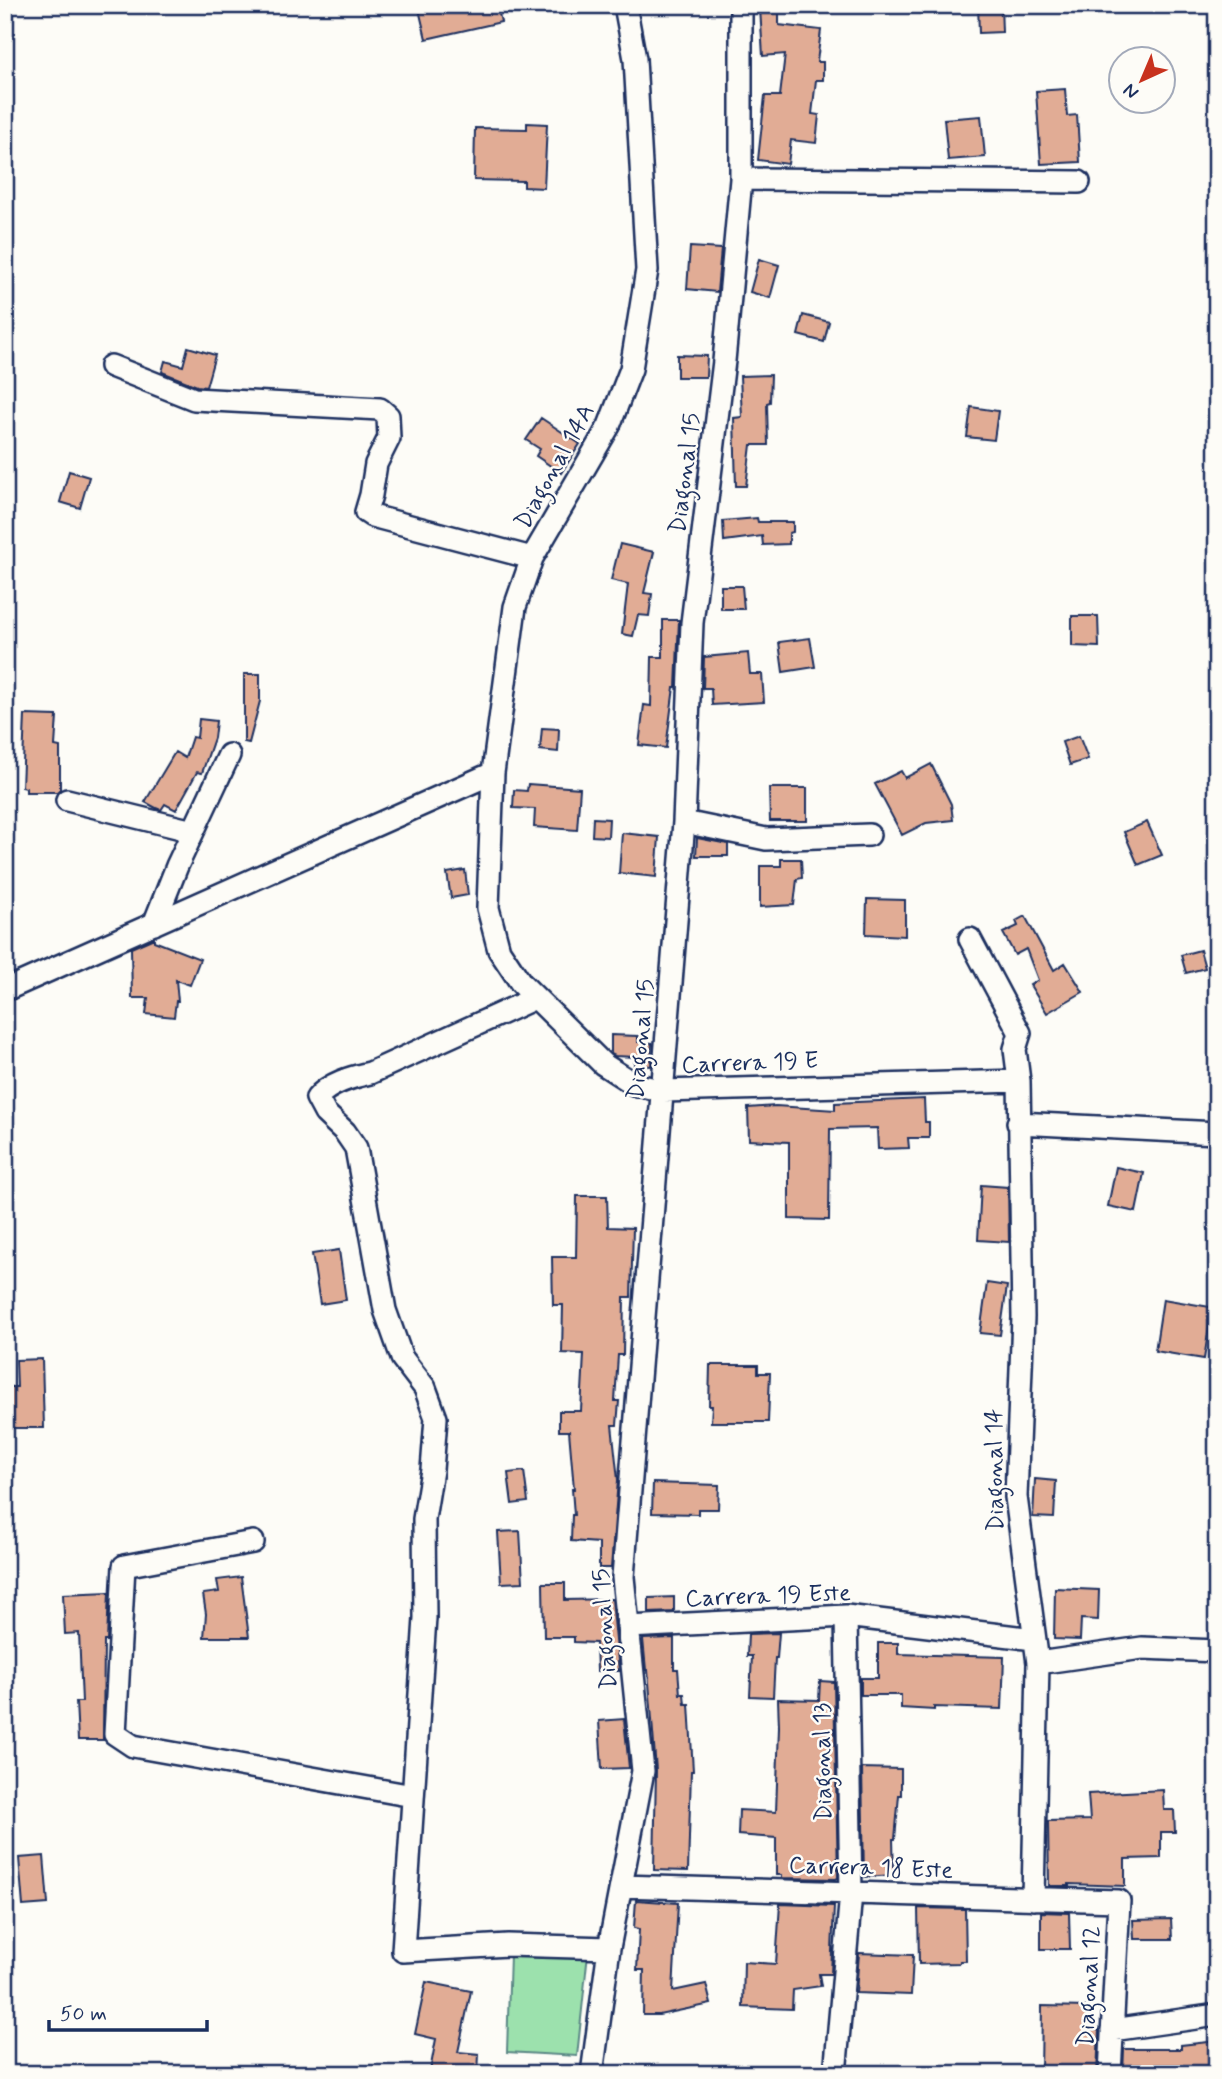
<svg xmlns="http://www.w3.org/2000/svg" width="1222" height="2079" viewBox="0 0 1222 2079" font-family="Mynerve,sans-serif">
  <rect width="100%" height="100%" fill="#fdfcf7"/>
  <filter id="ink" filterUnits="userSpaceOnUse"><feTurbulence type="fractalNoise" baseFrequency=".0143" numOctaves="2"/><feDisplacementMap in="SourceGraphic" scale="14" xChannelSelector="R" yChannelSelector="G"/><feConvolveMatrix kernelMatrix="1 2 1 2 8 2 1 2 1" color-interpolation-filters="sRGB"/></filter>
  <g filter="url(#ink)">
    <!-- green -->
    <path fill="#9ce1ad" stroke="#5c8886" stroke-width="2" d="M 588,1953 L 577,2056 L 507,2052 L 510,1954 Z"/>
    <!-- building -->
    <path fill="#e1ac95" stroke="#1b2f5e" stroke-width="2" d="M 418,5 L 497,5 L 501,22 L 426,39 Z
      M 978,5 L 1001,5 L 1002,32 L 979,33 Z
      M 760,8 L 779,9 L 779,25 L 821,30 L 817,62 L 823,62 L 823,80 L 816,80 L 812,114 L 819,115 L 816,143 L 791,140 L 788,164 L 758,160 L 765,96 L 780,96 L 785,54 L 763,56 Z
      M 1065,89 L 1067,116 L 1077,115 L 1080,162 L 1041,164 L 1036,91 Z
      M 981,116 L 985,157 L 948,160 L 944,119 Z
      M 527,123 L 547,124 L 544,188 L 524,187 L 524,181 L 474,180 L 475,128 L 527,129 Z
      M 690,247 L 721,249 L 717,292 L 687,289 Z
      M 759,259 L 779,265 L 770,298 L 750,292 Z
      M 803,315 L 829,322 L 824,342 L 798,335 Z
      M 188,347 L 215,355 L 206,387 L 197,386 L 162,372 L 165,361 L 183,366 Z
      M 677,355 L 707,356 L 706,377 L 677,377 Z
      M 771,375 L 770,402 L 767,403 L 768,445 L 751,445 L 746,486 L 736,486 L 734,418 L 742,417 L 740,376 Z
      M 971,407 L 998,411 L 994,440 L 967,437 Z
      M 541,418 L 580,444 L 561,473 L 536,456 L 540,449 L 526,440 Z
      M 69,471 L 89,477 L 80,508 L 60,502 Z
      M 757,518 L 758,522 L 793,522 L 793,532 L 789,533 L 789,544 L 763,545 L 762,536 L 724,541 L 723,521 Z
      M 620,544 L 654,552 L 644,593 L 652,594 L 649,616 L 638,615 L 633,636 L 622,634 L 628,584 L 611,580 Z
      M 721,586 L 742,586 L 744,609 L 721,609 Z
      M 1072,616 L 1098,616 L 1099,647 L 1072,646 Z
      M 663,620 L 679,620 L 676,687 L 674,687 L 666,748 L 639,745 L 644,705 L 651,706 L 652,657 L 663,657 Z
      M 810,638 L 815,667 L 783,672 L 779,642 Z
      M 748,653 L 750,674 L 762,674 L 764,702 L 712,705 L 711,688 L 703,688 L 704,657 Z
      M 244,674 L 260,674 L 260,701 L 249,743 L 244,742 Z
      M 25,715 L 57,716 L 55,746 L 60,747 L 60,789 L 57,792 L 26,792 L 26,788 L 22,787 Z
      M 199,719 L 216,721 L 214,738 L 202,773 L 197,772 L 176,810 L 165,804 L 161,810 L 156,808 L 145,802 L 175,752 L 185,758 L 192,737 L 197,738 Z
      M 542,728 L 559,729 L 558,752 L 540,750 Z
      M 1079,736 L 1088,759 L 1070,765 L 1062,742 Z
      M 931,764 L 951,804 L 953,820 L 926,823 L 902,835 L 875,784 L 901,771 L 905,778 Z
      M 528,784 L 580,788 L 577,830 L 534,827 L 535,809 L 513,808 L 514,790 L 527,791 Z
      M 769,788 L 807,788 L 807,821 L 770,821 Z
      M 593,818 L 609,819 L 608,837 L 592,836 Z
      M 1147,822 L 1162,855 L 1138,865 L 1124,832 Z
      M 622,833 L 659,837 L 656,877 L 619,873 Z
      M 697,838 L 728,844 L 728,856 L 696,856 Z
      M 781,859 L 801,859 L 802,878 L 797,879 L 794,905 L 760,907 L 760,866 L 781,866 Z
      M 465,870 L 468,895 L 451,898 L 447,873 Z
      M 867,899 L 905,900 L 905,936 L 866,934 Z
      M 1025,916 L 1054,970 L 1065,963 L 1083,992 L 1047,1013 L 1030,985 L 1038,980 L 1026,949 L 1015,955 L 1003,933 L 1018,926 L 1016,921 Z
      M 154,938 L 154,941 L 200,959 L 190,985 L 176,980 L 178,1001 L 176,1001 L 174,1017 L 146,1014 L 148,998 L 132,998 L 131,948 Z
      M 1200,950 L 1205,968 L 1186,973 L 1181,955 Z
      M 611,1035 L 638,1036 L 638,1042 L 652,1043 L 651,1066 L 634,1065 L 635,1057 L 615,1056 L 611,1054 Z
      M 924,1099 L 925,1122 L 929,1122 L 929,1138 L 908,1138 L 909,1148 L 878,1149 L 877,1128 L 830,1129 L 829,1220 L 789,1219 L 789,1142 L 749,1140 L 748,1108 L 776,1106 L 835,1110 L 835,1103 Z
      M 1116,1167 L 1144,1173 L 1136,1212 L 1108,1206 Z
      M 981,1185 L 1008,1187 L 1009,1242 L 978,1240 Z
      M 577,1196 L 607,1196 L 608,1227 L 633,1228 L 631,1297 L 624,1297 L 623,1355 L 618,1355 L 615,1401 L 619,1401 L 617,1425 L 612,1425 L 618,1480 L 611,1568 L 599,1568 L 599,1543 L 571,1541 L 572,1515 L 574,1515 L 572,1489 L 574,1489 L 569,1431 L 559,1431 L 559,1411 L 581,1411 L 584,1354 L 562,1353 L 563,1305 L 553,1305 L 552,1257 L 576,1257 Z
      M 339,1250 L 346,1300 L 320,1304 L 312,1254 Z
      M 987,1283 L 1007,1286 L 1000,1335 L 980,1333 Z
      M 1163,1299 L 1216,1308 L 1212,1328 L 1209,1327 L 1204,1359 L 1155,1351 Z
      M 42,1359 L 44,1428 L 5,1428 L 5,1387 L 17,1387 L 16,1360 Z
      M 710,1365 L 758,1365 L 758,1373 L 770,1373 L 768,1422 L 711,1422 L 712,1406 L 709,1406 Z
      M 524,1471 L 528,1502 L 512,1504 L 508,1473 Z
      M 1035,1479 L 1056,1481 L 1054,1518 L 1033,1517 Z
      M 653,1483 L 719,1485 L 718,1509 L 698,1509 L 698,1514 L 652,1513 Z
      M 520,1531 L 523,1582 L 501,1583 L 498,1532 Z
      M 241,1577 L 249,1637 L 204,1637 L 206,1614 L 203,1594 L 219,1592 L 217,1580 Z
      M 543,1583 L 565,1583 L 565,1600 L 612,1599 L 619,1671 L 597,1671 L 596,1643 L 574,1642 L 574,1637 L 544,1637 Z
      M 1055,1588 L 1099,1590 L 1098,1620 L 1081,1619 L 1080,1640 L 1054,1639 Z
      M 109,1592 L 107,1641 L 104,1641 L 103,1740 L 78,1740 L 76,1702 L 82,1702 L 79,1633 L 65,1634 L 63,1594 Z
      M 674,1597 L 674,1612 L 649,1613 L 649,1598 Z
      M 779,1633 L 777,1658 L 775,1658 L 773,1697 L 750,1696 L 752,1656 L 747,1656 L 748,1634 Z
      M 674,1638 L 674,1669 L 678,1669 L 680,1694 L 684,1694 L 685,1704 L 689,1704 L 693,1771 L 691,1771 L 688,1871 L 654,1870 L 656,1770 L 648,1670 L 646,1670 L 643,1639 Z
      M 878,1643 L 898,1643 L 898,1654 L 1004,1657 L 1002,1709 L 934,1707 L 934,1710 L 901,1708 L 901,1695 L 861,1695 L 861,1678 L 878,1678 Z
      M 820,1681 L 834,1682 L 838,1878 L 836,1879 L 782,1878 L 782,1875 L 776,1875 L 776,1838 L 738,1835 L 739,1810 L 776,1812 L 779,1727 L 778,1699 L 819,1700 Z
      M 624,1719 L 629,1768 L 602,1769 L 599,1721 Z
      M 862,1768 L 901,1769 L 901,1795 L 899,1795 L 895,1839 L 893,1839 L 894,1875 L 864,1877 Z
      M 1163,1790 L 1164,1810 L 1174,1810 L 1175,1832 L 1161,1832 L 1161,1858 L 1125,1859 L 1125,1886 L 1069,1884 L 1069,1886 L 1049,1886 L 1048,1821 L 1090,1820 L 1088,1794 Z
      M 44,1856 L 48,1904 L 23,1906 L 19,1858 Z
      M 636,1900 L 678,1903 L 673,1991 L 706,1984 L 711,2004 L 659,2015 L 643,2015 L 644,1970 L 637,1970 L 639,1929 L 634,1928 Z
      M 780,1904 L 834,1906 L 831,1974 L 819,1974 L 821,1986 L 793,1990 L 792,2009 L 743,2007 L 744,1962 L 776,1964 Z
      M 918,1908 L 965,1909 L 966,1961 L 960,1961 L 960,1963 L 919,1964 Z
      M 1041,1912 L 1069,1913 L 1070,1949 L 1041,1949 Z
      M 1171,1919 L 1172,1939 L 1134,1939 L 1133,1920 Z
      M 859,1953 L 913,1955 L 911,1995 L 856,1993 Z
      M 426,1982 L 471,1991 L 458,2052 L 479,2054 L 478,2074 L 444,2074 L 430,2071 L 436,2039 L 415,2034 Z
      M 1042,2006 L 1088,2007 L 1088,2030 L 1099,2030 L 1097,2074 L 1041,2074 Z
      M 1217,2041 L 1217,2074 L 1123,2074 L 1124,2049 L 1181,2049 L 1181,2045 Z"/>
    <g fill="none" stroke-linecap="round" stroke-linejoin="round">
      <defs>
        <path id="minor" d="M 625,5 L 635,59 L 647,270 L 631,369 L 609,426 L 532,558 L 515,607 L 493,773 L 488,908 L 499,950 L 521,983 L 603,1064 L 634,1084 L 663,1091 L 1019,1081
          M 741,179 L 1079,182
          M 111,366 L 194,399 L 380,409 L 388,416 L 389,438 L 376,464 L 371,495 L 366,512 L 372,516 L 532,558
          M 67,800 L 193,831
          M 684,822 L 766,839 L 869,835
          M 154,924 L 177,866 L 229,755
          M 970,939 L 1020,1033 L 1015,1049 L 1019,1081 L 1023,1317 L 1016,1497 L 1038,1663 L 1033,1899
          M 5,990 L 493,773
          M 535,998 L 370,1073 C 352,1077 329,1083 317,1098 L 325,1113 L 345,1132 L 356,1148 L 385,1310 L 402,1358 L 425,1388 L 436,1418 L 432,1470 L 424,1519 L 425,1618 L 403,1951 L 508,1945 L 609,1948
          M 1018,1123 L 1217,1133
          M 253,1542 L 124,1566 L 115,1734 L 133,1746 L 413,1796
          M 628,1627 L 846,1616 L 1034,1639
          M 1038,1663 L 1142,1648 L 1217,1651
          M 621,1886 L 1119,1901 L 1110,2074
          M 1112,2030 L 1217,2015
          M 592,2074 L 609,1948 L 643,1771 L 623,1577 L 684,822 L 692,623 L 724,361 L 741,179 L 741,5
          M 835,2074 L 851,1893 L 846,1616"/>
      </defs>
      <!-- minor casing -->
      <use href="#minor" stroke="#1b2f5e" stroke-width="26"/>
      <!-- minor -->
      <use href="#minor" stroke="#fdfcf7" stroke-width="21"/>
    </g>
  </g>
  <g text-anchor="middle" stroke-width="5" stroke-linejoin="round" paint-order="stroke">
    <!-- street labels -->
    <g font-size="24" fill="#1b2f5e" stroke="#fdfcf7">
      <text transform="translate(554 466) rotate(-61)" y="8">Diagonal 14A</text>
      <text transform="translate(684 473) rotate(-83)" y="8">Diagonal 15</text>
      <text transform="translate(640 1039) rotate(-85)" y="8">Diagonal 15</text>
      <text transform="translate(750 1062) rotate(-2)" y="8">Carrera 19 E</text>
      <text transform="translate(994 1470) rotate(-91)" y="8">Diagonal 14</text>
      <text transform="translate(768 1595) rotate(-2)" y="8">Carrera 19 Este</text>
      <text transform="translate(604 1629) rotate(-94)" y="8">Diagonal 15</text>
      <text transform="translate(822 1762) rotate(-91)" y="8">Diagonal 13</text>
      <text transform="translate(871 1867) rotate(2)" y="8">Carrera 18 Este</text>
      <text transform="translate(1088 1986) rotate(-87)" y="8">Diagonal 12</text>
    </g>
  </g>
  <!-- margin -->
  <rect width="1222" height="2079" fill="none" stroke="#fdfcf7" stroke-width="28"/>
  <rect x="14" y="14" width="1194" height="2051" fill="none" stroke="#1b2f5e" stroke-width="2.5" filter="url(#ink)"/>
  <!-- north arrow -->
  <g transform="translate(1142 80) rotate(224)"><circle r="33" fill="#fdfcf7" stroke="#a3aaba" stroke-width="2"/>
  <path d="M0-5L12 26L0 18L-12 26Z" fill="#c8321e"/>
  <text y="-10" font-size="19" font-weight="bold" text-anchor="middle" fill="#1b2f5e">N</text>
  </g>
  <!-- scale -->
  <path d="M49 2020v10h158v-10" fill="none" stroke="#1b2f5e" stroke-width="3.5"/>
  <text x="60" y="2020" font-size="21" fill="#1b2f5e" stroke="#fdfcf7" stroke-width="5" paint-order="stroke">50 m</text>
</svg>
